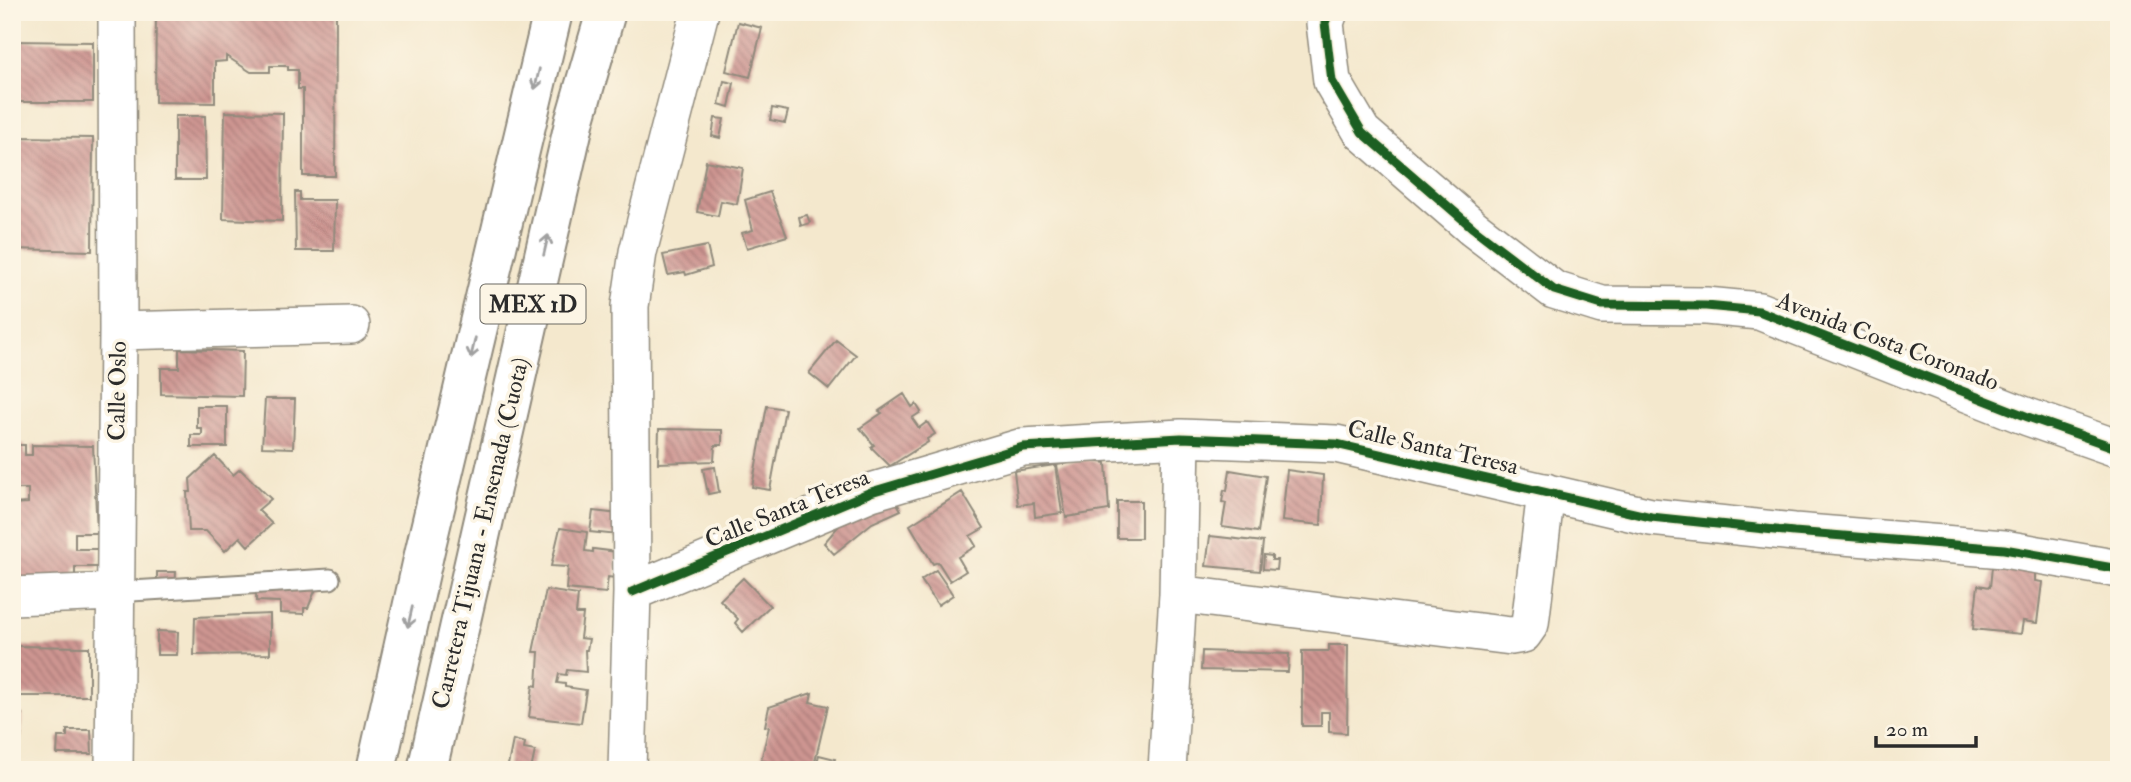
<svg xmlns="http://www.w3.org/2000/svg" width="2131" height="782" viewBox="0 0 2131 782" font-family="'IM FELL Double Pica',serif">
  <defs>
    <pattern id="building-back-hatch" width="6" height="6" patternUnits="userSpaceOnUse" patternTransform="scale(1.75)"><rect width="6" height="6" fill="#ce9591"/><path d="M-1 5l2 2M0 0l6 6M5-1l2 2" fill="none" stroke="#a77a77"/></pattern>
  </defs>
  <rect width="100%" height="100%" fill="#fcf5e5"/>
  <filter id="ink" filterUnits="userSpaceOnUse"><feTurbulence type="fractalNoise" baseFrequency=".0143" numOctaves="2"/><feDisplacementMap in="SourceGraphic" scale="14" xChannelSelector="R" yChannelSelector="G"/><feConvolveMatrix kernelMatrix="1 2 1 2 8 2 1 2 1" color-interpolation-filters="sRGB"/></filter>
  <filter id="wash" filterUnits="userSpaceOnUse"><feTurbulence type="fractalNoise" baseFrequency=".00686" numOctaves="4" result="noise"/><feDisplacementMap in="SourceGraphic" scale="28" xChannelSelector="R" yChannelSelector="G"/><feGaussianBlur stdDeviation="1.57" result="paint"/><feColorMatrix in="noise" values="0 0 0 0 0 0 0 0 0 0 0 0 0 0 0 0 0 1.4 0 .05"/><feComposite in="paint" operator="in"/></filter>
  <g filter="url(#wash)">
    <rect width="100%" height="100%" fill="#f4e8cd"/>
    <g id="blocks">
      <!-- building -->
      <path fill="url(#building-back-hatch)" d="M 156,12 L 336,12 L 335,176 L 303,176 L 303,89 L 298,89 L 298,70 L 288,70 L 288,66 L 270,66 L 270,72 L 251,72 L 226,56 L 226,61 L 215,62 L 215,103 L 155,102 Z
        M 738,22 L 762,28 L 750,77 L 726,71 Z
        M 12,41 L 93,42 L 93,102 L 12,102 Z
        M 724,81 L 734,83 L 729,107 L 719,104 Z
        M 772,108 L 788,111 L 785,123 L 770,120 Z
        M 225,112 L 283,113 L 282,221 L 223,219 Z
        M 175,116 L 205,116 L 206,180 L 175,180 Z
        M 715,118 L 724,119 L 720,138 L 712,136 Z
        M 12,137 L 93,138 L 92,251 L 12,249 Z
        M 706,161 L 743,168 L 737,204 L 721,201 L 718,216 L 697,212 Z
        M 295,192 L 300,192 L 300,200 L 335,200 L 334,251 L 296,251 Z
        M 770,192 L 787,236 L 747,248 L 742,233 L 753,230 L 745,200 Z
        M 807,215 L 810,223 L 801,226 L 799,217 Z
        M 707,246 L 712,267 L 686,275 L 685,272 L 668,275 L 663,255 Z
        M 836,340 L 856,355 L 829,389 L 809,373 Z
        M 179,349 L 243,351 L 242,396 L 161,394 L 161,368 L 179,368 Z
        M 904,394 L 912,407 L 916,404 L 921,412 L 912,418 L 919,428 L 927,422 L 935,434 L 927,439 L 928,442 L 890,466 L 871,447 L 874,445 L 860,428 L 882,413 L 879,411 Z
        M 265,399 L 295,399 L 293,448 L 262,447 Z
        M 197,406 L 227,406 L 227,447 L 191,447 L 191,435 L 202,435 L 202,428 L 197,428 Z
        M 767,406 L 785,409 L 770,490 L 752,487 Z
        M 659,429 L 722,430 L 722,445 L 715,445 L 714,461 L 658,463 Z
        M 12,445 L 25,445 L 25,455 L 32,455 L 32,445 L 93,446 L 97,533 L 75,533 L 75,549 L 97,549 L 98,567 L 75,567 L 75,583 L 12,582 L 12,504 L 28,503 L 28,489 L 12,489 Z
        M 215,456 L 233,475 L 240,469 L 271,499 L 258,510 L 272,524 L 248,546 L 240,537 L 225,551 L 206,531 L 189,531 L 187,492 L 191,492 L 190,479 Z
        M 1086,460 L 1106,463 L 1109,510 L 1066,517 L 1057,465 Z
        M 1055,465 L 1062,513 L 1035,517 L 1034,503 L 1018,505 L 1014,471 Z
        M 715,467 L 719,492 L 708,494 L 703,469 Z
        M 1230,470 L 1266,476 L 1258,532 L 1222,527 L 1226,503 L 1222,502 L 1224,490 L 1227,491 Z
        M 1287,470 L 1323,475 L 1321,525 L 1282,521 Z
        M 890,492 L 901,510 L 872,523 L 834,554 L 824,543 L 843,521 Z
        M 962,492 L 984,528 L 970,536 L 976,546 L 958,557 L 966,571 L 950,581 L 938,562 L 933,564 L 910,525 Z
        M 1117,501 L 1141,501 L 1141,538 L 1117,538 Z
        M 593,511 L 619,514 L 618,535 L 590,532 Z
        M 560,528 L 587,532 L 585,551 L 593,552 L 593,549 L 617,552 L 616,578 L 608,577 L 606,593 L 566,589 L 568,567 L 551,566 Z
        M 1210,536 L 1263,542 L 1260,571 L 1206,566 Z
        M 1264,555 L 1272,556 L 1272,560 L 1277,560 L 1276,570 L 1263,569 Z
        M 1992,567 L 2035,571 L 2035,581 L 2042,582 L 2037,623 L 2023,621 L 2021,634 L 1973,629 L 1978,585 L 1990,587 Z
        M 936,570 L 953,595 L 938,605 L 921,580 Z
        M 157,572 L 176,572 L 175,591 L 157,584 Z
        M 257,573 L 318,573 L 318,584 L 308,608 L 304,608 L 304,614 L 280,613 L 280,602 L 256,601 Z
        M 743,578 L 770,606 L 743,632 L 735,623 L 738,619 L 720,600 Z
        M 546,590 L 578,595 L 576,614 L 583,614 L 580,638 L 589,639 L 587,650 L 585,650 L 586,672 L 567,670 L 566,675 L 559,674 L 557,683 L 565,684 L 565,687 L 586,690 L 581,723 L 529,717 L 533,685 L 537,686 L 539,652 L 533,652 Z
        M 270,614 L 270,654 L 194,655 L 195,617 Z
        M 157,631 L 178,632 L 177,655 L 157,655 Z
        M 1329,645 L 1348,645 L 1347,733 L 1329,732 L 1329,712 L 1321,712 L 1321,726 L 1302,726 L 1302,651 L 1329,651 Z
        M 12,646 L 89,647 L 89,696 L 12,696 Z
        M 1202,651 L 1289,654 L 1288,672 L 1201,670 Z
        M 812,693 L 810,702 L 828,706 L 813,770 L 782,770 L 783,766 L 761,760 L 769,727 L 765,726 L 769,707 Z
        M 12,714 L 22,714 L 21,740 L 12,740 Z
        M 67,730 L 91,730 L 92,754 L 57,754 L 58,737 L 67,737 Z
        M 513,740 L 525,743 L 524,749 L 535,751 L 531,770 L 507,770 Z
        M 819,755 L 835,759 L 832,770 L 815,770 Z"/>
    </g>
  </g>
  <g filter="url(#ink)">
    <use href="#blocks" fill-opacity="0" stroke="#908a7c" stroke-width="2"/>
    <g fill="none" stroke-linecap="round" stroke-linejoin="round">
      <defs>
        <path id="service" d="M 115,592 L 330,579"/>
        <path id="minor" d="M 1329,12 L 1325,23 L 1332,81 L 1362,132 L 1473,228 L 1554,290 L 1602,305 L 1706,306 L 1759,311 L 2028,417 L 2119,449
          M 118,331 L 351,325
          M 632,592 L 871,492 L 1023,447 L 1181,438 L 1336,444 L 1651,517 L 1794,532 L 2004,549 L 2119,569
          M 1178,594 L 1511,636 L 1523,634 L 1530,624 L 1546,492
          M 12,596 L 115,592
          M 114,770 L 118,331 L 117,12
          M 627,770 L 632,592 L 630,306 L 638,252 L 700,12
          M 1167,770 L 1178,594 L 1181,438"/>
        <path id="motorway" d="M 376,770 L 425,550 L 553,12
          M 427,770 L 575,119 L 606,12"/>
      </defs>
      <!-- service casing -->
      <use href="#service" stroke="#908a7c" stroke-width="23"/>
      <!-- minor casing -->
      <use href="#minor" stroke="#908a7c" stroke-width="40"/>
      <!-- motorway casing -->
      <use href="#motorway" stroke="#908a7c" stroke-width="42"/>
      <!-- service -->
      <use href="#service" stroke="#fff" stroke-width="19"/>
      <!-- minor -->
      <use href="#minor" stroke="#fff" stroke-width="37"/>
      <!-- motorway -->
      <use href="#motorway" stroke="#fff" stroke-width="38"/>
      <defs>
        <path id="cycleway" d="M 1329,12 L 1325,23 L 1332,81 L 1362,132 L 1473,228 L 1554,290 L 1602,305 L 1706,306 L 1759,311 L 2028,417 L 2119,449
          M 632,592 L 871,492 L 1023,447 L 1181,438 L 1336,444 L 1651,517 L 1794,532 L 2004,549 L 2119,569"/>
      </defs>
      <!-- cycleway casing -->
      <use href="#cycleway" stroke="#fcf5e5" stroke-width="13"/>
      <!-- cycleway -->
      <use href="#cycleway" stroke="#1b5e20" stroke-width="9"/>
    </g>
    <!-- one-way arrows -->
    <defs><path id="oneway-shaft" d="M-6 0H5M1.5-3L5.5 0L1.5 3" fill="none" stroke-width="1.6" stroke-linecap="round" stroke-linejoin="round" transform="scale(1.75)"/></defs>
    <g stroke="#a0a0a0">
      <use href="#oneway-shaft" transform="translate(537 79) rotate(103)"/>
      <use href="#oneway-shaft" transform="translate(546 245) rotate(-77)"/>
      <use href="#oneway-shaft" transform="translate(473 348) rotate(103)"/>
      <use href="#oneway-shaft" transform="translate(410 617) rotate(103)"/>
    </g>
  </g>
  <g text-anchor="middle" stroke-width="7" stroke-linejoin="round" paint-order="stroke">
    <!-- shield labels -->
    <rect fill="#fcf5e5" stroke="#6a6863" stroke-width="2" x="480.5" y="284.5" width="105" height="39" rx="5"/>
    <g font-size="23" font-weight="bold" fill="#2b2b2b">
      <text x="533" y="312">MEX 1D</text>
    </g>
    <!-- street labels -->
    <g font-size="24" fill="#2b2b2b" stroke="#fcf5e5">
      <text transform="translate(1888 341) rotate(21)" y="8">Avenida Costa Coronado</text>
      <text transform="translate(117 391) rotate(-89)" y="8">Calle Oslo</text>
      <text transform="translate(1433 447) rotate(13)" y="8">Calle Santa Teresa</text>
      <text transform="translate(787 508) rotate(-22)" y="8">Calle Santa Teresa</text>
      <text transform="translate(480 533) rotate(-77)" y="8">Carretera Tijuana - Ensenada (Cuota)</text>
    </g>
  </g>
  <!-- margin -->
  <rect width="2131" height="782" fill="none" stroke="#fcf5e5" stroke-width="42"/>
  <!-- scale -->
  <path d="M1876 736v10h100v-10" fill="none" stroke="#2b2b2b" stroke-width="3.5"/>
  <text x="1886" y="736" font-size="21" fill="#2b2b2b" stroke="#fcf5e5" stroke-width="5" paint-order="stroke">20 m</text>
</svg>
